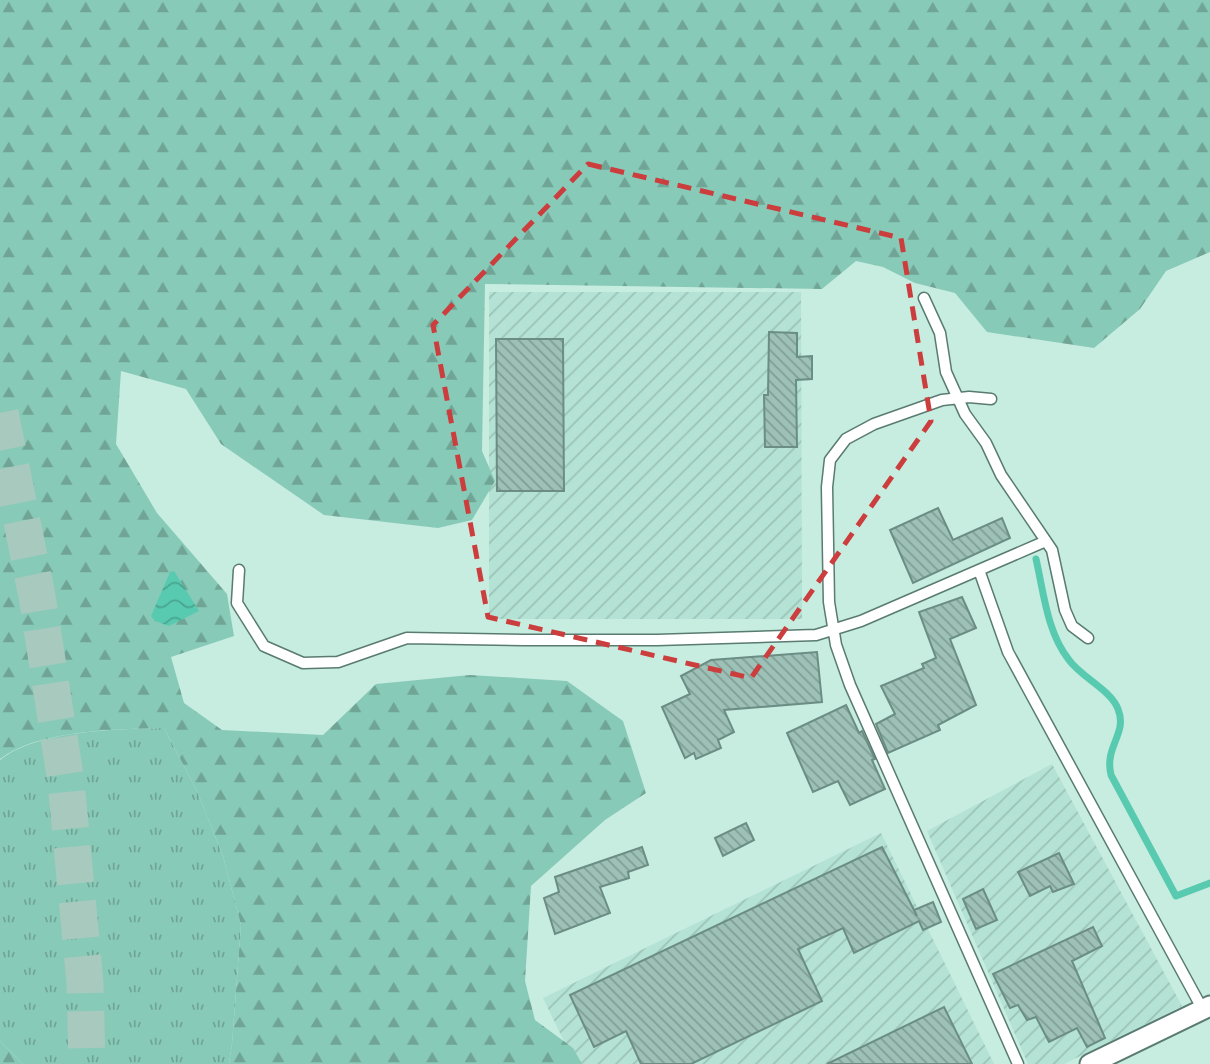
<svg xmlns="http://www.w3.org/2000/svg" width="1210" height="1064" viewBox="0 0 1210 1064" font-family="Overpass,sans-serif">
  <defs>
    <pattern id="industrial-furrows" width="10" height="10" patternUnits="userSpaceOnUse" patternTransform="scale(1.75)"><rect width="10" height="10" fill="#b4e2d4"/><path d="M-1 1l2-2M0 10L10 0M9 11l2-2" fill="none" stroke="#9bc3b7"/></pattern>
    <pattern id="grass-tufts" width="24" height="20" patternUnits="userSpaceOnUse" patternTransform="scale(1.75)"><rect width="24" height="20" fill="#88cab8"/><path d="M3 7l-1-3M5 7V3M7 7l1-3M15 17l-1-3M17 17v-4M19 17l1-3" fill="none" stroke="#70a596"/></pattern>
    <pattern id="forest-firs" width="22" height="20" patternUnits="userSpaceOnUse" patternTransform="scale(1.75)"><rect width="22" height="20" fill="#88cab8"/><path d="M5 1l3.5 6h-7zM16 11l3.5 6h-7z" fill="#70a596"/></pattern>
    <pattern id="water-waves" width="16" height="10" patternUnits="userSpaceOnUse" patternTransform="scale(1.75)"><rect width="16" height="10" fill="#58caaf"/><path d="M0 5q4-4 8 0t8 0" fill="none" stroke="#49a58f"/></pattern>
    <pattern id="building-back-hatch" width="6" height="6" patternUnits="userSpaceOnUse" patternTransform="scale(1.75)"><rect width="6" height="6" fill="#9dc1b6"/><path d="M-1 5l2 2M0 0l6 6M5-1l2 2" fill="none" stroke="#809e95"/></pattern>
  </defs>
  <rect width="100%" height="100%" fill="#c7ece0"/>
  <!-- industrial -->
  <path fill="url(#industrial-furrows)" d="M 489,292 L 801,292 L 802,619 L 489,619 Z
    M 1052,764 L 1182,1006 L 1064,1064 L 1028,1064 L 927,831 Z
    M 881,833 L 994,1064 L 575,1064 L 543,998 Z"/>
  <!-- grass -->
  <path fill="url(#grass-tufts)" d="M 164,728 L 197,791 L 223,856 L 241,925 L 232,1044 L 229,1064 L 23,1064 L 0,1041 L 0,760 C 37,730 118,729 164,728 Z"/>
  <!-- forest -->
  <path fill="url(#forest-firs)" d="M 0,0 L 1210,0 L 1210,252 L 1166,271 L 1140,309 L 1094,348 L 987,332 L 955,293 L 915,283 L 883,267 L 856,261 L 822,289 L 485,284 L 482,451 L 495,481 L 472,520 L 438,528 L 324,515 L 221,444 L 186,389 L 121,371 L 116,444 L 157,513 L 227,594 L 234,636 L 171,657 L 184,703 L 222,730 L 323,735 L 376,684 L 470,675 L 567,681 L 623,721 L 646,793 L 605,820 L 531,886 L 525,981 L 535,1020 L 573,1048 L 582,1064 L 229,1064 L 232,1044 L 241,925 L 223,856 L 197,791 L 164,728 C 118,729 37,730 0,759 Z
    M 0,1041 L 23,1064 L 0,1064 Z"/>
  <!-- water -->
  <path fill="url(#water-waves)" d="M 174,571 L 199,611 L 169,626 L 155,621 L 151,616 L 170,572 Z"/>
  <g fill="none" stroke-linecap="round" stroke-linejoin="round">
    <!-- stream -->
    <path stroke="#58caaf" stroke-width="7" d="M 1036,559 C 1044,594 1047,632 1069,660 C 1081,677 1111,690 1118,709 C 1128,734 1104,746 1111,775 L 1176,896 L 1210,883"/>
  </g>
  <!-- building -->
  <path fill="url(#building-back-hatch)" stroke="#6b8d83" stroke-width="2" d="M 769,332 L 797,333 L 797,357 L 812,356 L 812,379 L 796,380 L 797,447 L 765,447 L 764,395 L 768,395 Z
    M 496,339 L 563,339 L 564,491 L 497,491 Z
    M 938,508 L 953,540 L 1002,518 L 1010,538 L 913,583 L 890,530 Z
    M 962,597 L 976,628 L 950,639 L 976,705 L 938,725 L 940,730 L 888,753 L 876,724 L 895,714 L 881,686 L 924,668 L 922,664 L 936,658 L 919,612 Z
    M 817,652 L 822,702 L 724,710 L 734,732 L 718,740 L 721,748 L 696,759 L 694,753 L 685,758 L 662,707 L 690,694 L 681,676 L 711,660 Z
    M 846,705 L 859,733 L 862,731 L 875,759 L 872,760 L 885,789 L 850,805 L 838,781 L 813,792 L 787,733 Z
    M 746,823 L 754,840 L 723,856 L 715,838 Z
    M 642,847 L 648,865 L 628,872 L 629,878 L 600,887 L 610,913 L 555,934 L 544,898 L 559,892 L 555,877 Z
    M 882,847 L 917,916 L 914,910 L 933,902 L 941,922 L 923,930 L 919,921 L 854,953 L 843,928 L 798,949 L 822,1001 L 691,1064 L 641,1064 L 626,1031 L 594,1047 L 570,995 Z
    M 1059,853 L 1074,884 L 1053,892 L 1050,886 L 1030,896 L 1018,872 Z
    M 983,889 L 997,920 L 976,929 L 963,899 Z
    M 1093,927 L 1102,946 L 1072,961 L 1105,1038 L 1087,1047 L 1077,1028 L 1049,1042 L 1036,1017 L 1027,1020 L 1018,1005 L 1010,1008 L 993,974 Z
    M 944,1007 L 972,1064 L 827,1064 Z"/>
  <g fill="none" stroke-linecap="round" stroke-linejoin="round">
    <!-- highway-tunnel -->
    <path stroke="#a8c9be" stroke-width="37" stroke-dasharray="37 18" stroke-linecap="butt" d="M 0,413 L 37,596 L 66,782 L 85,983 L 87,1064"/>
    <defs>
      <path id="lane" d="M 924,298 L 940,333 L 946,372 L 965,414 L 986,443 L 1001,475 L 1052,550 L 1065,610 L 1072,626 L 1088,638
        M 991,399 L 969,397 L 942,400 L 874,424 L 846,439 L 830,460 L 827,487 L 829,602 L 836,645 L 850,685 L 1018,1064
        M 239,570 L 237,603 L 264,646 L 303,663 L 338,662 L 407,638 L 524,640 L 657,640 L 816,635 L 861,621 L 1046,541
        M 979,570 L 1008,652 L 1203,1010"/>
      <path id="street" d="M 1090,1064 L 1210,1006"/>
    </defs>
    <!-- lane casing -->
    <use href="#lane" stroke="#597b71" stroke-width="13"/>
    <!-- street casing -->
    <use href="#street" stroke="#597b71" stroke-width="23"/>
    <!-- lane -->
    <use href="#lane" stroke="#fff" stroke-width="10"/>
    <!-- street -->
    <use href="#street" stroke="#fff" stroke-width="19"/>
  </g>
  <!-- marked area -->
  <path fill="none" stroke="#cc3d3d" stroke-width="5" stroke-dasharray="14 9" stroke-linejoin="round" d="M 588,164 L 901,238 L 931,421 L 751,678 L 488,617 L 433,325 Z"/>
</svg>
